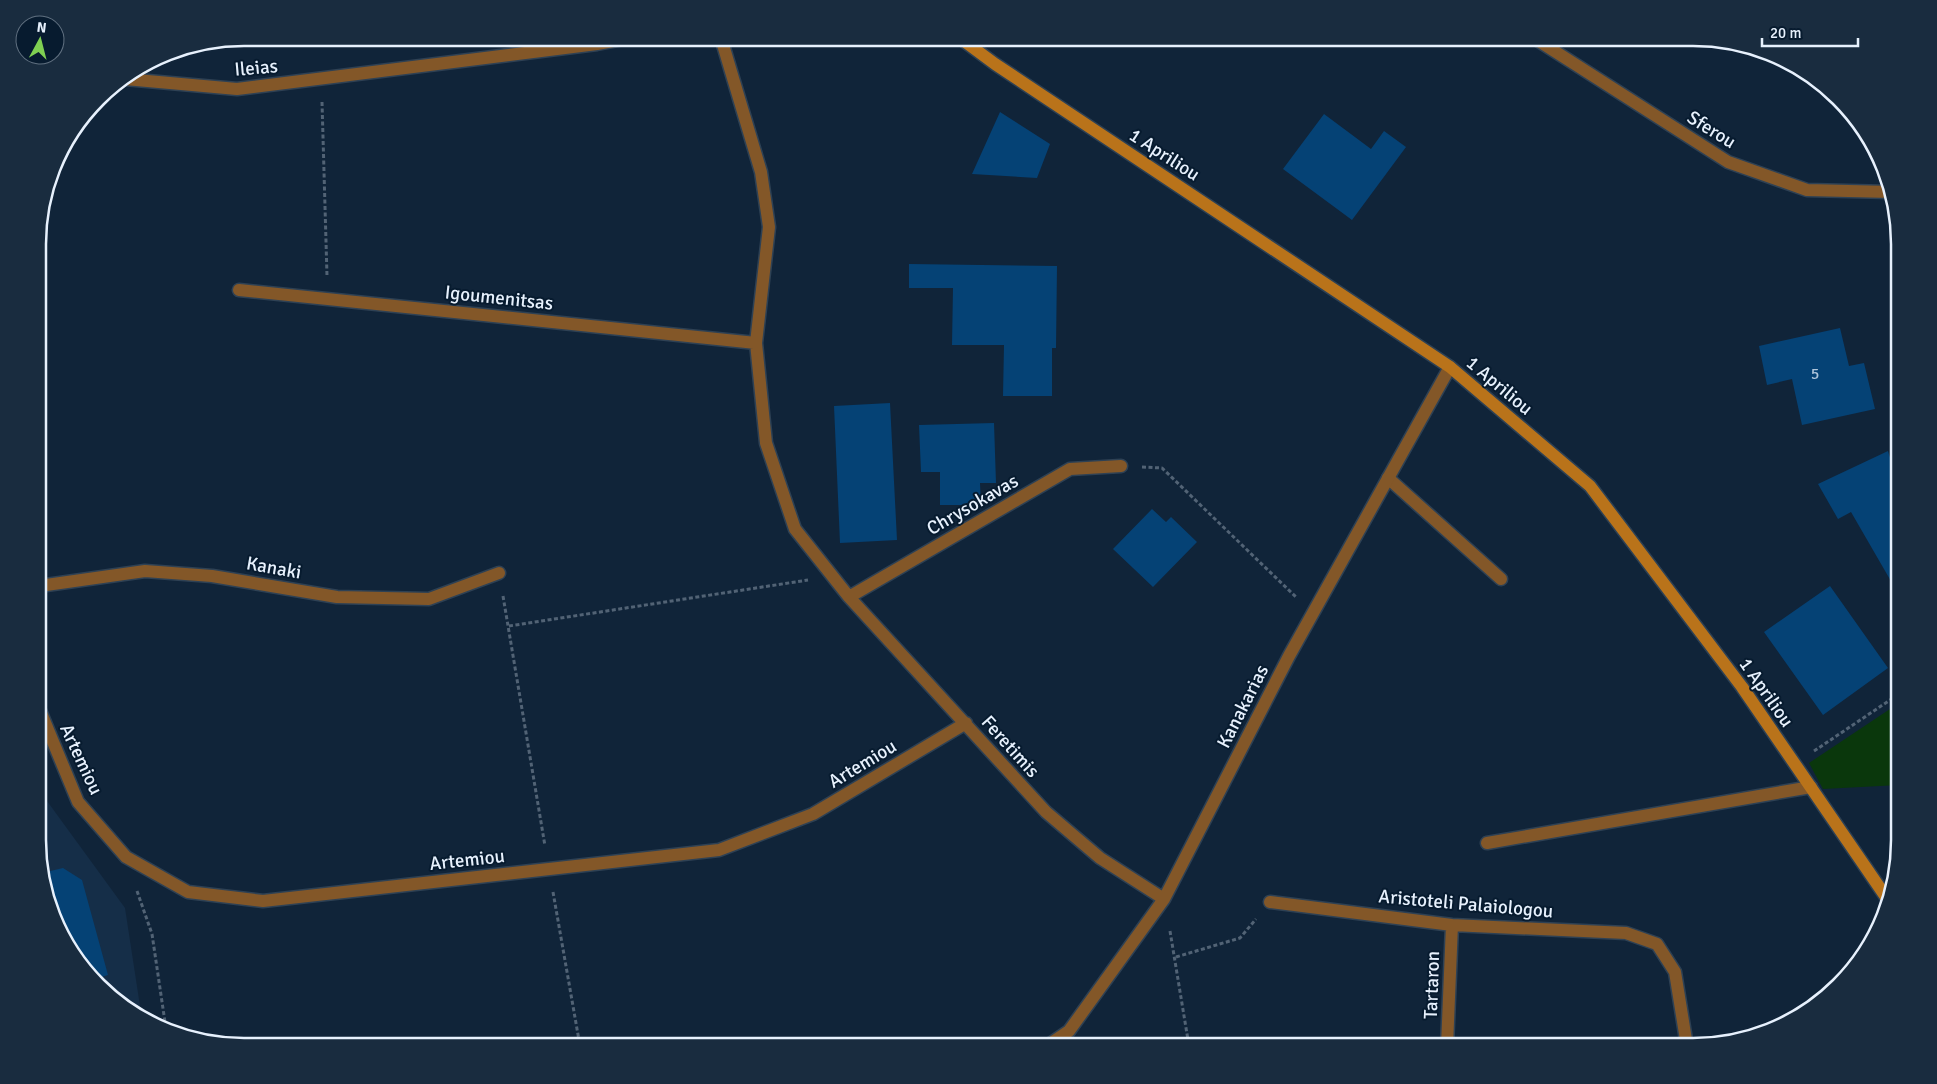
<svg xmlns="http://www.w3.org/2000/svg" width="1937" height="1084" viewBox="0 0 1937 1084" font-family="Signika,sans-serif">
  <rect width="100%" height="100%" fill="#102439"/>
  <!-- built -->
  <path fill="#152e48" d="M 39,790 L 125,908 L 142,1019 L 72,954 L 39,866 Z"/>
  <!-- green -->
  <path fill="#0a370c" d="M 1899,703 L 1899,785 L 1823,789 L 1809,763 Z"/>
  <!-- building -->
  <path fill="#054275" d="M 1000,112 L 1050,144 L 1037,178 L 972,174 Z
    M 1324,114 L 1371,149 L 1384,131 L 1406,147 L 1352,220 L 1283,169 Z
    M 909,264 L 1057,266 L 1056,348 L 1052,348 L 1052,396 L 1003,396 L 1004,345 L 952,345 L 953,288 L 909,288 Z
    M 1840,328 L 1849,366 L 1864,363 L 1875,409 L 1802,425 L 1792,379 L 1767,385 L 1759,346 Z
    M 890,403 L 897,540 L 840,543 L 834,406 Z
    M 994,423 L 996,483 L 980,483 L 981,505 L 940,505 L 940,472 L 921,472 L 919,425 Z
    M 1888,451 L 1899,487 L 1899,595 L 1851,512 L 1838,519 L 1818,484 Z
    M 1152,509 L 1166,522 L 1171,517 L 1197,542 L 1153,587 L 1113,549 Z
    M 1830,586 L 1888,668 L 1823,715 L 1764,632 Z
    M 63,868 L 82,880 L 108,975 L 98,978 L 72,954 L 42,873 Z"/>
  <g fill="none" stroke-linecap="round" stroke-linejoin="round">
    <defs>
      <path id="lane" d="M 1388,478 L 1501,579"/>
      <path id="street" d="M 721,38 L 761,172 L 769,227 L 756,343 L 766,443 L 795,529 L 849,597 L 1046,812 L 1100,858 L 1164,899
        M 1534,38 L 1728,162 L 1807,190 L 1891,192
        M 125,79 L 237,89 L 597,44 L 629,38
        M 1894,207 L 1899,232
        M 239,290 L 756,343
        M 39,586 L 145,571 L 212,576 L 337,597 L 429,599 L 499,573
        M 849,597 L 1070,469 L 1121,466
        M 39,708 L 78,802 L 126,857 L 188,892 L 263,901 L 719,850 L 813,814 L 966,723
        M 1487,843 L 1811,787
        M 1270,902 L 1452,925 L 1626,933 L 1657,944 L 1675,972 L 1687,1046
        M 1047,1046 L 1069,1031 L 1164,899 L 1289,656 L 1450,367
        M 1447,1046 L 1452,925"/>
      <path id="secondary" d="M 960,38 L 995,64 L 1450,367 L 1590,486 L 1742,687 L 1886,897"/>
    </defs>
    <!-- lane casing -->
    <use href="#lane" stroke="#2e4154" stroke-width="15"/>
    <!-- street casing -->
    <use href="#street" stroke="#2e4154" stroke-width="15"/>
    <!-- secondary casing -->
    <use href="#secondary" stroke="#2e4154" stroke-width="15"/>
    <!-- path -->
    <path stroke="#526375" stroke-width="3" stroke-dasharray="4 2.5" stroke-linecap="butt" d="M 322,102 L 327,276
      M 1142,467 L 1162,468 L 1296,597
      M 503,596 L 545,846
      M 509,626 L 808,580
      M 1814,751 L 1899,694
      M 137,891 L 152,934 L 166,1029
      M 553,892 L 580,1046
      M 1170,931 L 1189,1046
      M 1176,957 L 1240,938 L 1256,919"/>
    <!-- lane -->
    <use href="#lane" stroke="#835728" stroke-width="12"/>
    <!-- street -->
    <use href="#street" stroke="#835728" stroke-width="12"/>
    <!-- secondary -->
    <use href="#secondary" stroke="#b9731a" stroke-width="12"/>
  </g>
  <g text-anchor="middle" stroke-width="4" stroke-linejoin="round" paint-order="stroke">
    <!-- number labels -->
    <g font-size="16" fill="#aec5db">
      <text x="1815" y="379">5</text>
    </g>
    <!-- street labels -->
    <g font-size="19" fill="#e7f1fd" stroke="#071b2f">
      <text transform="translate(256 67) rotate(-5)" y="7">Ileias</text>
      <text transform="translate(1712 129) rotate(32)" y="7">Sferou</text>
      <text transform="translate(1165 154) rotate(33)" y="7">1 Apriliou</text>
      <text transform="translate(499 297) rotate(6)" y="7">Igoumenitsas</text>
      <text transform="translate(1500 385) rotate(40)" y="7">1 Apriliou</text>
      <text transform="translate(972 504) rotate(-30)" y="7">Chrysokavas</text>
      <text transform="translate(274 567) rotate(10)" y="7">Kanaki</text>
      <text transform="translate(1767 692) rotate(55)" y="7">1 Apriliou</text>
      <text transform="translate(1242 706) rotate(-63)" y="7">Kanakarias</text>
      <text transform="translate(1011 746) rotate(48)" y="7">Feretimis</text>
      <text transform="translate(82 759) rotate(65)" y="7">Artemiou</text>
      <text transform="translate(862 763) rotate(-31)" y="7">Artemiou</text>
      <text transform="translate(467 859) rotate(-6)" y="7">Artemiou</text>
      <text transform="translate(1466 903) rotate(5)" y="7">Aristoteli Palaiologou</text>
      <text transform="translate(1431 985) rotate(-88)" y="7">Tartaron</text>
    </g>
  </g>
  <!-- crop -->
  <path d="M0 0H1937V1084H0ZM244 46H1693A198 198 0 0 1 1891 244V840A198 198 0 0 1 1693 1038H244A198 198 0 0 1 46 840V244A198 198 0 0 1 244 46Z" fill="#192c3f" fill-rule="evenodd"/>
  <path fill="none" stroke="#e7f1fd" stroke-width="2.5" d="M244 46H1693A198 198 0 0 1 1891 244V840A198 198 0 0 1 1693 1038H244A198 198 0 0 1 46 840V244A198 198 0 0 1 244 46Z"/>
  <!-- north arrow -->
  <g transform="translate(40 40) rotate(7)"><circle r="24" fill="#071b2f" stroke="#617181"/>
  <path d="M0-4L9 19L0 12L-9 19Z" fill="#7fd052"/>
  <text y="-8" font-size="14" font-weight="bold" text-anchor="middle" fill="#e7f1fd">N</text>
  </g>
  <!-- scale -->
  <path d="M1762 38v8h96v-8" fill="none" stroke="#e7f1fd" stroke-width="2.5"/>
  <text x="1770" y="38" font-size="15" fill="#e7f1fd" stroke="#071b2f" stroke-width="4" paint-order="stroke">20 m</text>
</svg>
